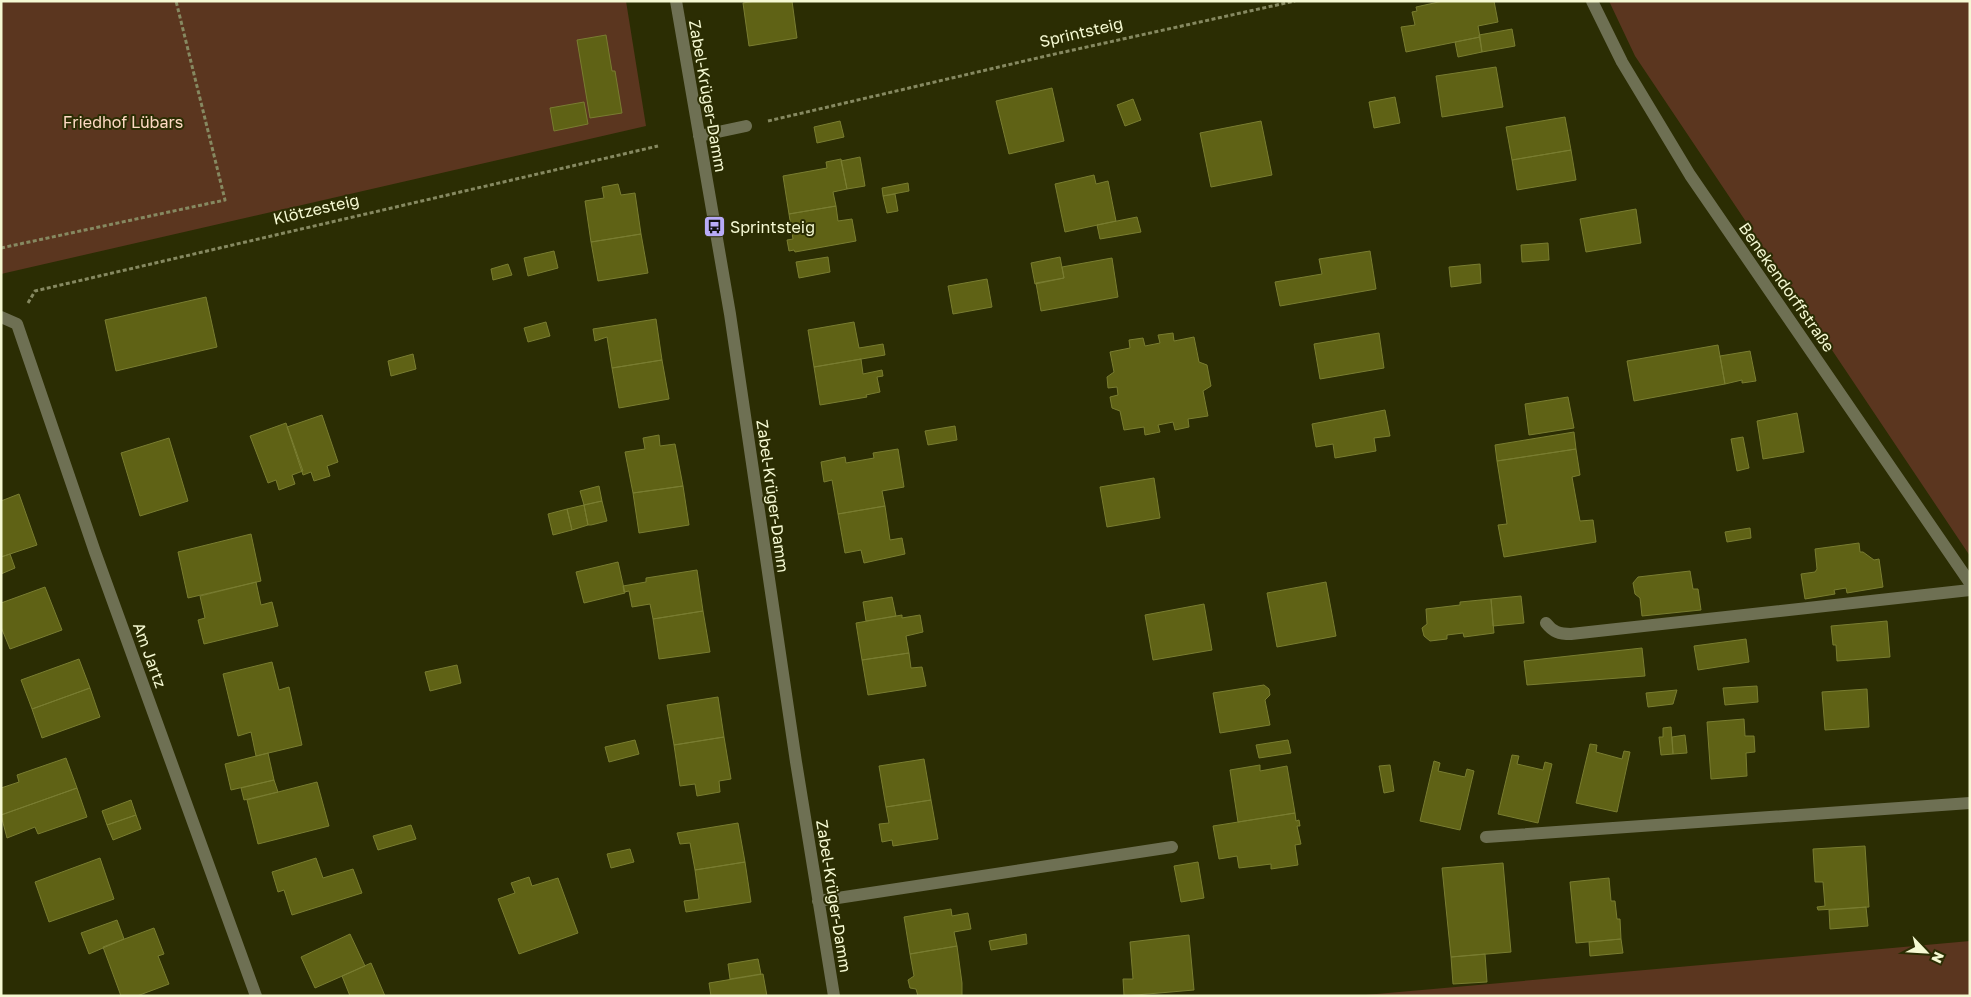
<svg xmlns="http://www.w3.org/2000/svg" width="1971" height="997" viewBox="0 0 1971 997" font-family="'Golos Text',sans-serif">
  <rect width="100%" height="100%" fill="#2b2d03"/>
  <!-- green -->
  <path fill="#5b361f" d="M 1,1 L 626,1 L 646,126 L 1,274 Z
    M 1609,1 L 1970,1 L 1970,556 L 1635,56 Z
    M 1970,941 L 1970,996 L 1354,996 Z"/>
  <!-- building -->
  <path fill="#5f6215" stroke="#797d31" d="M 755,1 L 792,1 L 797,38 L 749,46 L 743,3 Z
    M 1443,1 L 1494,1 L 1498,22 L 1478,26 L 1480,37 L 1406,52 L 1401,27 L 1415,25 L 1412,12 L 1417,11 L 1416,7 Z
    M 1512,29 L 1515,46 L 1482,52 L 1479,35 Z
    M 606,35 L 612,71 L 615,71 L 622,113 L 590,118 L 577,40 Z
    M 1480,37 L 1482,52 L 1458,57 L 1455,42 Z
    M 1496,67 L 1503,107 L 1442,117 L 1436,76 Z
    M 1052,88 L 1064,141 L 1009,154 L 996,101 Z
    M 1395,97 L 1400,123 L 1374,128 L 1369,102 Z
    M 1133,99 L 1141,120 L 1125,126 L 1117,105 Z
    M 584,102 L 588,124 L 554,131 L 550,108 Z
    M 1565,117 L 1571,150 L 1512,160 L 1506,127 Z
    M 840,121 L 844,137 L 817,143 L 814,127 Z
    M 1261,121 L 1272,175 L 1211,187 L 1200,133 Z
    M 1571,150 L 1576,180 L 1517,190 L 1512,160 Z
    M 860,157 L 865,186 L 847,189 L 841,161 Z
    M 841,159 L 847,189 L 833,192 L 836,206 L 789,214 L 783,176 L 827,168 L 826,162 Z
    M 1094,175 L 1096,184 L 1108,181 L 1116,221 L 1065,232 L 1055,184 Z
    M 908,183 L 909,191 L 883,196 L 882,188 Z
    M 618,184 L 621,195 L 635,193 L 641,234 L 591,242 L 585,201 L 604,198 L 602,187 Z
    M 895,194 L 898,211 L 887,213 L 883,196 Z
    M 836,206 L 838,221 L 852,219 L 856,241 L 795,252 L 794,250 L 789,251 L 787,240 L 793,239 L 789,214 Z
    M 1636,209 L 1641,243 L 1586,252 L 1580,219 Z
    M 1137,217 L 1141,232 L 1100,239 L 1097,225 Z
    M 641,234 L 648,273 L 598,281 L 591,242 Z
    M 1548,243 L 1549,260 L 1522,262 L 1521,245 Z
    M 554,251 L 558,268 L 528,276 L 524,258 Z
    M 1370,251 L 1376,289 L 1280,306 L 1275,282 L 1322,274 L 1319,259 Z
    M 828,257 L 830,272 L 799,278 L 796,262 Z
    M 1060,257 L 1064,278 L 1035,284 L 1031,263 Z
    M 1112,258 L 1118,297 L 1041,311 L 1036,283 L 1064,278 L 1062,267 Z
    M 508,264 L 512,275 L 493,280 L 491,269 Z
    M 1480,264 L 1481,283 L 1451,287 L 1449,267 Z
    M 987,279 L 992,307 L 953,314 L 948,286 Z
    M 206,297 L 217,347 L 116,371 L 105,320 Z
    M 656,319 L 662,360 L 612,368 L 607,337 L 595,341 L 593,329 Z
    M 546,322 L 550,336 L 528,342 L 524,328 Z
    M 854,322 L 859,348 L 883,344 L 885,355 L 814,367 L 808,330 Z
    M 1173,333 L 1174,341 L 1194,337 L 1199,362 L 1207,365 L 1211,386 L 1203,391 L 1208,416 L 1188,419 L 1189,427 L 1175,430 L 1173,422 L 1158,425 L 1160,432 L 1145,435 L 1144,427 L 1124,430 L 1120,411 L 1112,408 L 1110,397 L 1118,395 L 1117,387 L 1108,388 L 1107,377 L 1114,372 L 1110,352 L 1130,348 L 1129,340 L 1143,338 L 1145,346 L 1160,343 L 1158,335 Z
    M 1379,333 L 1384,368 L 1320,379 L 1314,344 Z
    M 1718,345 L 1725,384 L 1634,401 L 1627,361 Z
    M 1750,351 L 1756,381 L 1742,383 L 1742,380 L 1725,384 L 1720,356 Z
    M 413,354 L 416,369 L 391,376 L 388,361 Z
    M 861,359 L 863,374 L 882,370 L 883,376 L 877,377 L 880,392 L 866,395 L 867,397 L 820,405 L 814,367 Z
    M 662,360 L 669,399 L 619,408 L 612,368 Z
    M 1568,397 L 1574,428 L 1529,435 L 1525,404 Z
    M 1385,410 L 1390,436 L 1374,438 L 1376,451 L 1335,458 L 1333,444 L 1316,447 L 1312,424 Z
    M 1797,413 L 1804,452 L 1763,459 L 1757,421 Z
    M 322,415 L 338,462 L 327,466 L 330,476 L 314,481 L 311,472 L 303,475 L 287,427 Z
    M 286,423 L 303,471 L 292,475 L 295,484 L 279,490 L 276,480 L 268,483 L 250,436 Z
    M 955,426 L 957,440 L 928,445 L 925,431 Z
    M 1574,432 L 1576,449 L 1497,461 L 1495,445 Z
    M 659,435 L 660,446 L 675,444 L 683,486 L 633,493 L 625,452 L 645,449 L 643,438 Z
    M 1743,437 L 1749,468 L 1737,471 L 1731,439 Z
    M 169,438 L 188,501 L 140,516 L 121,453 Z
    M 898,449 L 904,487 L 882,491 L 885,506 L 838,514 L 832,480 L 824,482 L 821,462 L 845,457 L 846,463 L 874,458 L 873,453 Z
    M 1576,449 L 1580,475 L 1572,477 L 1580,521 L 1593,520 L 1596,542 L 1504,557 L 1498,525 L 1507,524 L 1497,461 Z
    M 1154,478 L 1160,518 L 1107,527 L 1100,487 Z
    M 599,486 L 602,501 L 584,505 L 580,491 Z
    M 683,486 L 689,525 L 639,533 L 633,493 Z
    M 19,494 L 37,545 L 1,557 L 1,501 Z
    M 602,501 L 607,521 L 591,525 L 588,525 L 584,505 Z
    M 584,505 L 588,525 L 572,530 L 567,509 Z
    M 885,506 L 890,540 L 902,538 L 905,554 L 864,563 L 861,550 L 845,553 L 838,514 Z
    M 567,509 L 572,530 L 553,535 L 548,514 Z
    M 1750,528 L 1751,538 L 1727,542 L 1725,532 Z
    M 251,534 L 261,581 L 188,598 L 178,552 Z
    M 1859,543 L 1860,552 L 1863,552 L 1874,560 L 1879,559 L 1883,587 L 1847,593 L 1846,588 L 1834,590 L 1835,594 L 1805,599 L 1801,574 L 1815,572 L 1817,569 L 1815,549 Z
    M 10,554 L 15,568 L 1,574 L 1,557 Z
    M 618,562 L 625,593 L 584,603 L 576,572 Z
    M 697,570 L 703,611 L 653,619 L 650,604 L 632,607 L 629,591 L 624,592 L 623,586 L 646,582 L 646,578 Z
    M 1690,571 L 1693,589 L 1698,589 L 1701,610 L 1642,616 L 1640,598 L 1635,594 L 1633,583 L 1638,577 Z
    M 256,582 L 261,605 L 272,602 L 278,626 L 204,644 L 198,620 L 205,618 L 200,596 Z
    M 1326,582 L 1336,636 L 1277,647 L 1267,593 Z
    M 45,587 L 62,630 L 10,649 L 1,627 L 1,603 Z
    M 1521,596 L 1524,623 L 1493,626 L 1491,599 Z
    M 892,597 L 896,616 L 866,621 L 863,602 Z
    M 1491,599 L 1494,633 L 1464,637 L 1463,633 L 1447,635 L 1447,639 L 1430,641 L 1424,636 L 1422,628 L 1427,624 L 1426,609 L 1460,605 L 1460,602 Z
    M 1204,604 L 1212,650 L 1153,660 L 1145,615 Z
    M 703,611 L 710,652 L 659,659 L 653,619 Z
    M 902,615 L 902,618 L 920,615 L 923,632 L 906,636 L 909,653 L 862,660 L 856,623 Z
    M 1887,621 L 1890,657 L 1837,661 L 1836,645 L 1833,645 L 1831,626 Z
    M 1746,639 L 1749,662 L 1698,670 L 1694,646 Z
    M 1642,648 L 1645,676 L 1527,685 L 1524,661 Z
    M 909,653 L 911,668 L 922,667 L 926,686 L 868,695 L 862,660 Z
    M 79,659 L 90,688 L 32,709 L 21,680 Z
    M 272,662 L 279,690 L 289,687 L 302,745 L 256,756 L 251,732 L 238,736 L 223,674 Z
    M 457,665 L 461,683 L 430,691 L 425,672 Z
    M 1264,685 L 1269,689 L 1270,695 L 1265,700 L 1270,725 L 1220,733 L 1213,693 Z
    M 1757,686 L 1758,702 L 1725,705 L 1723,688 Z
    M 90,688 L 100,717 L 42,738 L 32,709 Z
    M 1867,689 L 1869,727 L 1825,730 L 1822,692 Z
    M 1677,690 L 1673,704 L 1648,707 L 1646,693 Z
    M 718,697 L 724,737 L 674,745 L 667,705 Z
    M 1744,719 L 1745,736 L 1754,736 L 1755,752 L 1746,753 L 1747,776 L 1711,779 L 1707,722 Z
    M 1671,727 L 1673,754 L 1661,755 L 1659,737 L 1663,737 L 1663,728 Z
    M 1685,735 L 1687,753 L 1673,754 L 1672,737 Z
    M 724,737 L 731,779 L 719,781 L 720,792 L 697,796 L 695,784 L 680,786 L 674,745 Z
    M 635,740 L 639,754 L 609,762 L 605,747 Z
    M 1288,740 L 1291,753 L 1259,758 L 1256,745 Z
    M 1590,744 L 1597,745 L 1596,752 L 1622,759 L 1624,751 L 1630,752 L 1617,812 L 1576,803 Z
    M 268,753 L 274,780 L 231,790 L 225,764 Z
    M 1512,755 L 1519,756 L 1517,764 L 1543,770 L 1545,762 L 1552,764 L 1538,823 L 1498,814 Z
    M 66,758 L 77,788 L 1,815 L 1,788 L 19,782 L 17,775 Z
    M 924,759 L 931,800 L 886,807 L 879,766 Z
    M 1434,761 L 1440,763 L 1438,771 L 1465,777 L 1467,769 L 1474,771 L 1460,830 L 1420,821 Z
    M 1260,765 L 1260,771 L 1287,766 L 1295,813 L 1238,822 L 1230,770 Z
    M 1390,765 L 1394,791 L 1384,793 L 1379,766 Z
    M 274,780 L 278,792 L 244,800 L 241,788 Z
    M 317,782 L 329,826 L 258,844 L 247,800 Z
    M 77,788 L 87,817 L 38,834 L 35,827 L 7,838 L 1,815 Z
    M 131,800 L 136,815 L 107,825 L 102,811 Z
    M 931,800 L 938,839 L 893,846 L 892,840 L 882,842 L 879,824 L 889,823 L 886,807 Z
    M 1295,813 L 1296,821 L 1299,820 L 1300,826 L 1297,826 L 1301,844 L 1295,845 L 1298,865 L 1271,869 L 1271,864 L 1239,868 L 1237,856 L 1219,859 L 1213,826 Z
    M 136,815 L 141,829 L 113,840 L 107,825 Z
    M 738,823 L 745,862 L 695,870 L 690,843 L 680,844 L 677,833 Z
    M 411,825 L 416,839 L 378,850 L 373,836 Z
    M 1865,846 L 1869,907 L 1818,910 L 1817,907 L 1825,906 L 1823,882 L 1815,882 L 1813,849 Z
    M 630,849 L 634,862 L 611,868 L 607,854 Z
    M 100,858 L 114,899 L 49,922 L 35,882 Z
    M 316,858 L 323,878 L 353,869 L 362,893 L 292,915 L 284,890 L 278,892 L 272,872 Z
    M 745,862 L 751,902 L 686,912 L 684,901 L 699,899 L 695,870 Z
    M 1198,862 L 1204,898 L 1181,902 L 1174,866 Z
    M 1503,863 L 1511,952 L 1451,957 L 1442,868 Z
    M 529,877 L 532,886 L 558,878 L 578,933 L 519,954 L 498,899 L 515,893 L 511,883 Z
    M 1609,878 L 1611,901 L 1615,901 L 1617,919 L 1620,919 L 1621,939 L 1576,943 L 1570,882 Z
    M 1866,907 L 1868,926 L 1830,929 L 1829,910 Z
    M 951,909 L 952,916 L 968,913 L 971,929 L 954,932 L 957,946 L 910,954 L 904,917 Z
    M 117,920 L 124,939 L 89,954 L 81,933 Z
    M 154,928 L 164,954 L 158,956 L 169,984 L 137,996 L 121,996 L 103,947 Z
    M 350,934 L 365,966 L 315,988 L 301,957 Z
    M 1026,934 L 1027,944 L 991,950 L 989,941 Z
    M 1189,935 L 1194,990 L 1124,996 L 1123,979 L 1133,979 L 1130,942 Z
    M 1621,939 L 1623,953 L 1590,956 L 1589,942 Z
    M 957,946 L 962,983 L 962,996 L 918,996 L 916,989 L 910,988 L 908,980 L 914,976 L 910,954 Z
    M 1485,954 L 1487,982 L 1453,984 L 1451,957 Z
    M 758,959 L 761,974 L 730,979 L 728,964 Z
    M 371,963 L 385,996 L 350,996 L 342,976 Z
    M 763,974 L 767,996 L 711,996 L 709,983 Z"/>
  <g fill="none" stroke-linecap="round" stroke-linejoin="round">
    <!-- path -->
    <path stroke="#868961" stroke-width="3" stroke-dasharray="4 2.5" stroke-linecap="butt" d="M 768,121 L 1046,56 L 1295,1
      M 1,248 L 225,200 L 176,1
      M 28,303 L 35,291 L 658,146"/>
    <!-- minor -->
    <path stroke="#6e7053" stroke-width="12" d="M 676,1 L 730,314 L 796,762 L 834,996
      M 1592,1 L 1622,62 L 1690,175 L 1970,583
      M 699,136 L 746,126
      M 1,317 L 17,324 L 95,552 L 256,996
      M 1546,623 C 1553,632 1559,634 1571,634 L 1970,590
      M 1486,837 L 1970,803
      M 818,901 L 1172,847"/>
  </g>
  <!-- icons -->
  <defs>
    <symbol id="bus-square" viewBox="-11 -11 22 22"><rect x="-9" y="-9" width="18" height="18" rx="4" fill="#b8abf7" stroke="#2b2d03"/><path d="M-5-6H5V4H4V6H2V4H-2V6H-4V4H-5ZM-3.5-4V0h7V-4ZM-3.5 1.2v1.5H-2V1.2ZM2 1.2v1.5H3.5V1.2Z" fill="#111"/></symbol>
  </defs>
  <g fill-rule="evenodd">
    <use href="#bus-square" x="702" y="214" width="25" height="25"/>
  </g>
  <g text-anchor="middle" stroke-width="4" stroke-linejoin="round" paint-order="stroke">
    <!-- street labels -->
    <g font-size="16" fill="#f5f9d3" stroke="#2b2d03">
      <text transform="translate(1081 32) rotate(-13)" y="6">Sprintsteig</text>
      <text transform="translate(708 96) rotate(80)" y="6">Zabel-Krüger-Damm</text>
      <text transform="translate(316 209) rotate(-13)" y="6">Klötzesteig</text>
      <text transform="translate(1787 287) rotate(55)" y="6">Benekendorffstraße</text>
      <text transform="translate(773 496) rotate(82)" y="6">Zabel-Krüger-Damm</text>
      <text transform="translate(150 655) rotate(70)" y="6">Am Jartz</text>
      <text transform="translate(834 896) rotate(81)" y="6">Zabel-Krüger-Damm</text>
    </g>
    <!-- park labels -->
    <g font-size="16" fill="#fed9c3" stroke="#2b2d03">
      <text x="123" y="128">Friedhof Lübars</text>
    </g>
    <!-- poi labels -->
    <g font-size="16" fill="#f5f9d3" stroke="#2b2d03" text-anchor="start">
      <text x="730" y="233">Sprintsteig</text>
    </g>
  </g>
  <!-- border -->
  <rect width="1971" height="997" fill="none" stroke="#f5f9d3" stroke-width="5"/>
  <!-- north arrow -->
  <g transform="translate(1926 952) rotate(115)" stroke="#2b2d03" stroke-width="4" paint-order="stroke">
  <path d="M0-4L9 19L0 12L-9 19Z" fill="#f5f9d3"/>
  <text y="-8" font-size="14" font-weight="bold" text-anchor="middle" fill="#f5f9d3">N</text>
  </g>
</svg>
